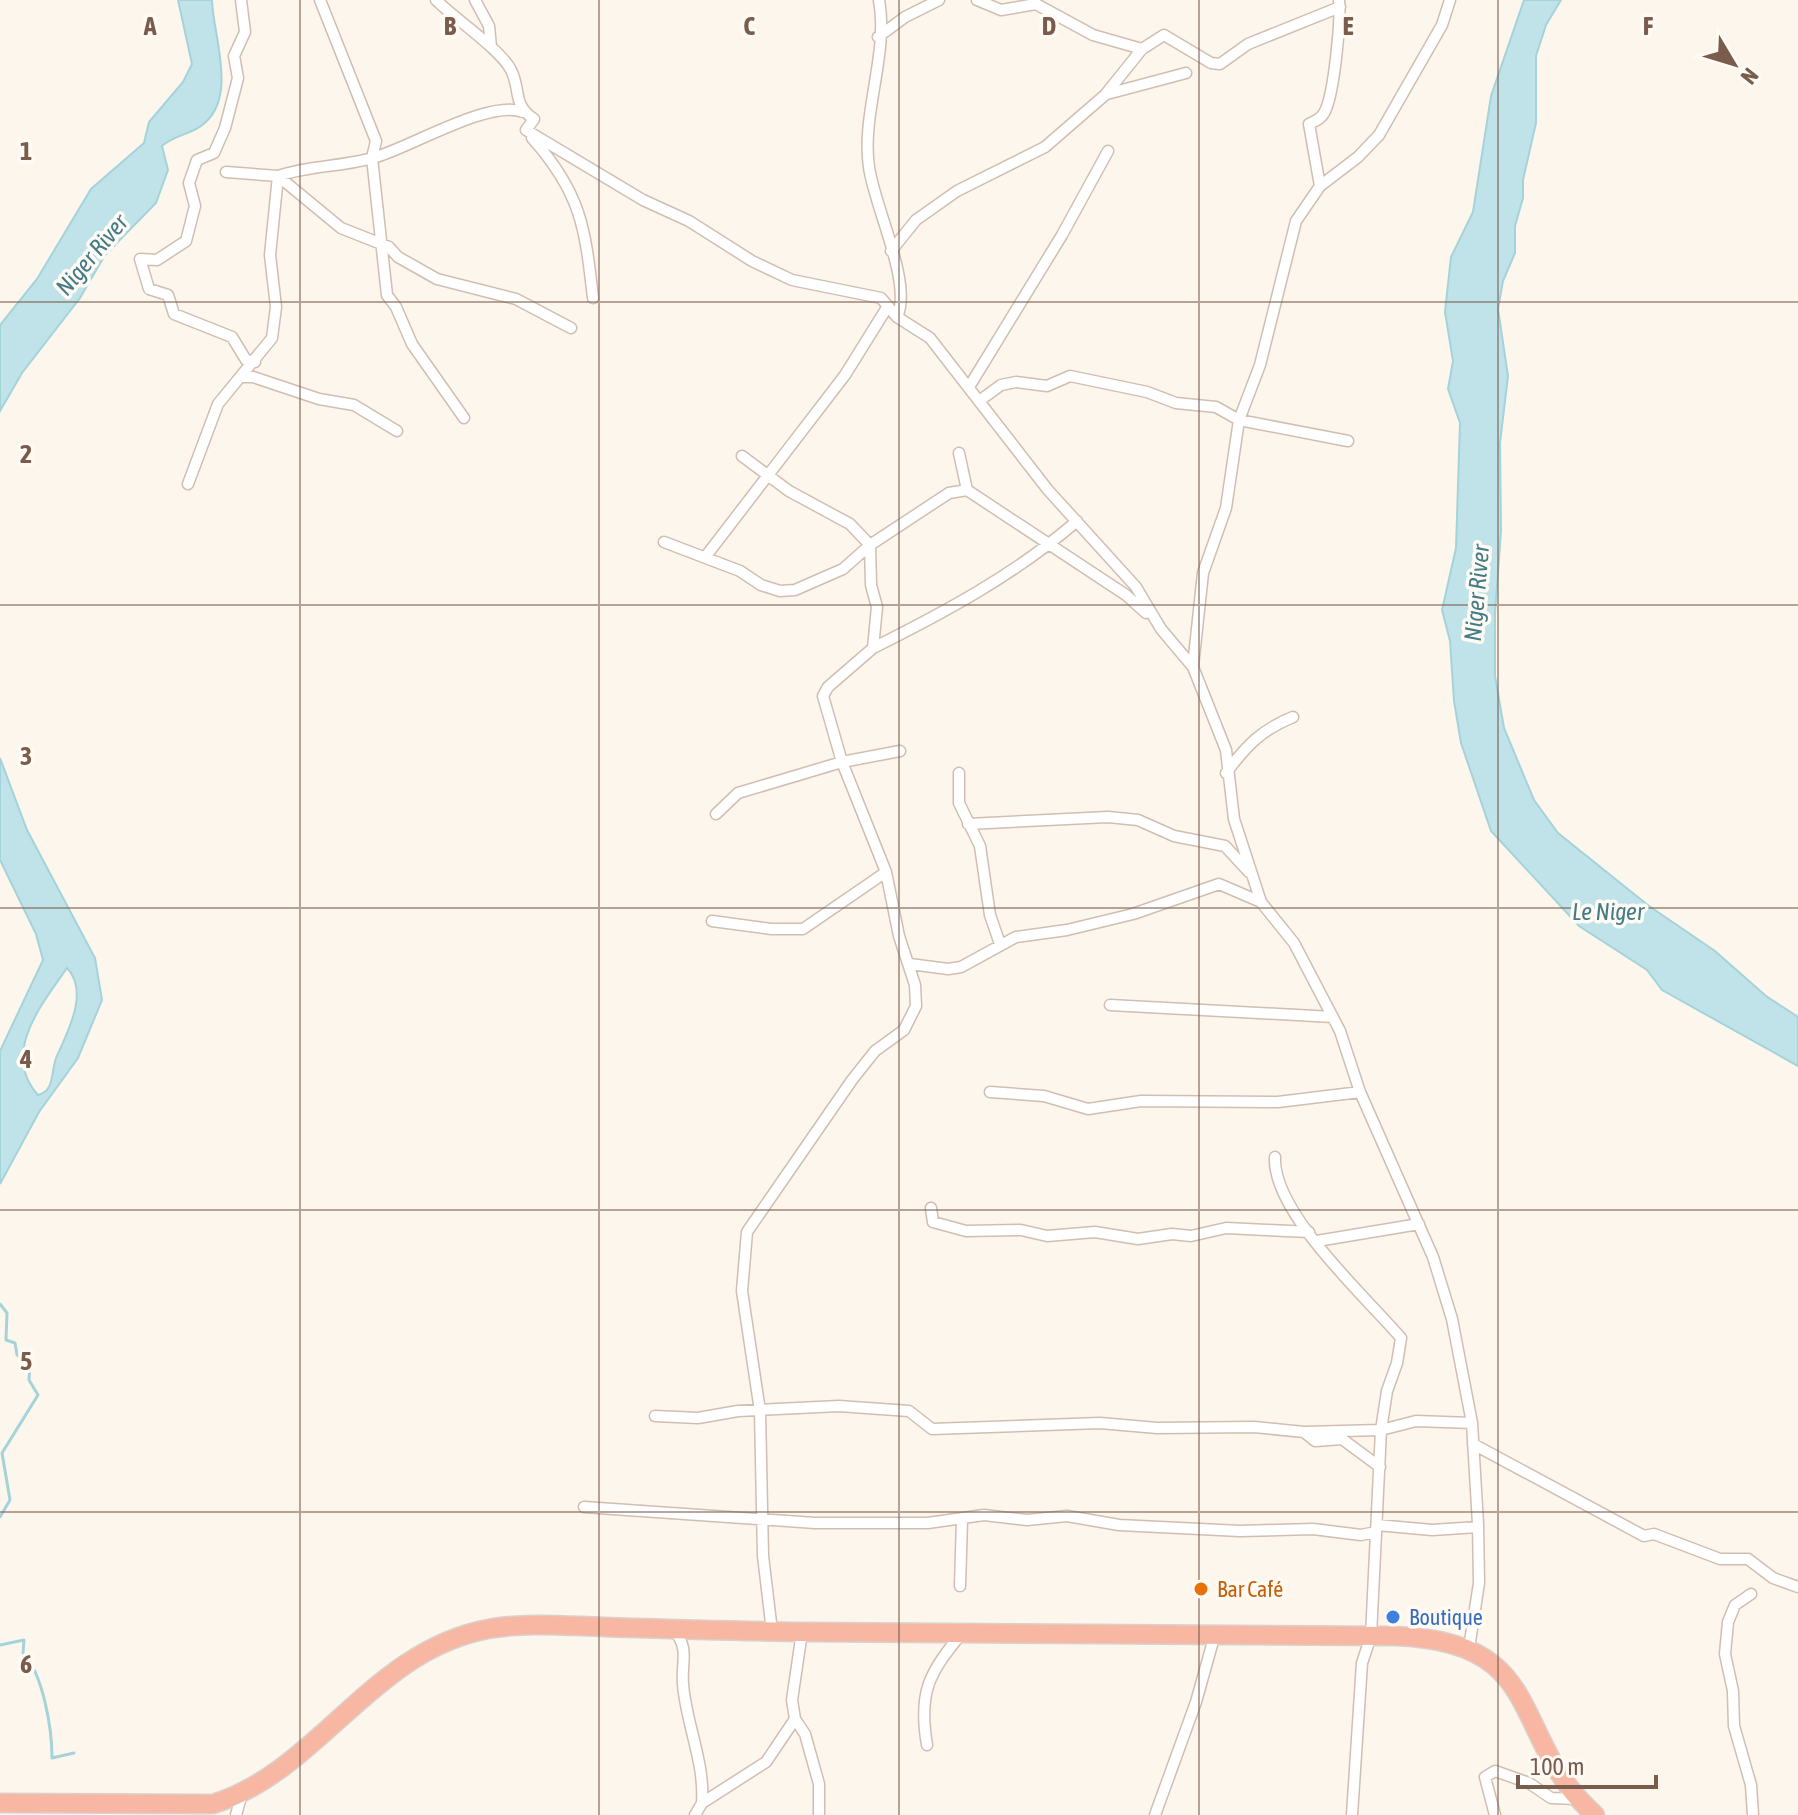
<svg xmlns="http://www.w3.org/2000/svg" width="1798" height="1815" viewBox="0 0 1798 1815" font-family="'Asap Condensed',sans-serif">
  <rect width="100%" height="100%" fill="#fdf6ec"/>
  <!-- water -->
  <path fill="#bfe3e8" stroke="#a5d3da" stroke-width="2" fill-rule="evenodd" d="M 178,0 L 212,0 C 213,37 239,99 201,126 C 189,135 174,135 162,146 L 168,170 L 156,203 L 105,255 L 80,298 L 22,373 L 0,411 L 0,325 L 37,279 L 91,189 L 144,143 L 149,122 L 183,82 L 192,64 Z
    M 1524,0 L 1561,0 L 1546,25 L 1536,56 L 1536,123 L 1523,180 L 1523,198 L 1515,226 L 1515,253 L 1503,281 L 1498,309 L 1508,376 L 1500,443 L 1501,531 L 1495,613 L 1495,676 L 1504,728 L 1534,800 L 1558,833 L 1649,906 L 1715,951 L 1766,996 L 1798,1017 L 1798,1066 L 1662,990 L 1647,970 L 1579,926 L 1491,831 L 1461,743 L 1454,701 L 1450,641 L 1442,610 L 1456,548 L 1460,423 L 1448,389 L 1453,361 L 1445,312 L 1447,293 L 1451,257 L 1473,212 L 1491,96 Z
    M 0,758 L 27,830 L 95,958 L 102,1000 L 78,1058 L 39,1112 L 0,1184 L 0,1051 L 43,960 L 36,934 L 0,860 ZM 67,968 C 90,992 67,1033 56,1058 C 51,1071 55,1091 38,1095 C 0,1053 43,1003 67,968 Z"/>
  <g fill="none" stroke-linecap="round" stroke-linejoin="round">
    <!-- stream -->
    <path stroke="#a5d3da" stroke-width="3" d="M 0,1304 L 7,1313 L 6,1340 L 15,1343 L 17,1355 L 30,1363 L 29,1380 L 38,1395 L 2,1453 L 10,1500 L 0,1517
      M 0,1645 L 24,1640 L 23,1653 C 43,1674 52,1728 52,1758 L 74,1753"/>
    <defs>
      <path id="street" d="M 241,0 L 245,32 L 234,56 L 238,78 L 225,128 L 214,153 L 197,160 L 189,183 L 195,206 L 186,241 L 157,260 L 140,259 L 149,289 L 168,295 L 174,314 L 232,337 L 246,360 L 255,362
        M 320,0 L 376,141 L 372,158 L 387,295 L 396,307 L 412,344 L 464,418
        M 436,0 C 455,19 500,49 511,70 C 521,89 512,105 534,119 L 526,130 L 643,200 L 689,221 L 752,261 L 792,280 L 881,298 L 897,317 L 930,338 L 1048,490 L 1136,587 L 1161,629 L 1193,667 L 1226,750 L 1234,819 L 1261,902 L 1294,943 L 1340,1031 L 1360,1092 L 1433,1257 L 1452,1319 L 1472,1423 L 1478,1524 L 1479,1583 L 1469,1648
        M 475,0 L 489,26 L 491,47
        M 879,0 C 889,53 861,115 869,167 C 874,206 913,284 897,317
        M 977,0 L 1001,10 L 1036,4 L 1093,35 L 1142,49
        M 878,37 L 905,17 L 939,0
        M 1107,94 L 1186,73
        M 532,138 C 581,193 585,227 593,298
        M 226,172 L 278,176 L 341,228 L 389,247 L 398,257 L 437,279 L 516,299 L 571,328
        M 1320,186 L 1309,124 C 1315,121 1321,119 1324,113 C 1334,97 1341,20 1339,0
        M 891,251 L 916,220 L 957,191 L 1045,147 L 1105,95 L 1142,49 L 1164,35 L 1211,63 L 1220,64 L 1248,44 L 1340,7
        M 241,377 L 253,377 L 319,399 L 354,405 L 397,431
        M 969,387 L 1062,235 L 1108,151
        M 979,401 L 1001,385 L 1016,382 L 1047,386 L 1070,376 L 1147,392 L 1176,403 L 1216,407 L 1239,420 L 1348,441
        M 959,453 L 967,490 L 1126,595 L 1146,613
        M 742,456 L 789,491 L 850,524 L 870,545 L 871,585 L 877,607 L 873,648 L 828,687 L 823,696 L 842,762 L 886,872 L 899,936 L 915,985 L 916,1006 L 904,1030 L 875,1051 L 852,1080 L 747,1232 L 742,1291 L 760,1411 L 763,1556 L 772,1631
        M 188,484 L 218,404 L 272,338 L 276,307 L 270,255 L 278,176 C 310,165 344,167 376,157 C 413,146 490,99 523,112
        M 664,542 L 740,571 L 761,585 L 780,591 L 795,590 L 843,569 L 870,545 L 949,493 L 967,490
        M 706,556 L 845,375 L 888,306
        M 873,648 C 945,612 1016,574 1077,521
        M 1193,666 L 1203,573 L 1226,508 L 1239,420 L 1260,365 L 1296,221 L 1320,186 L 1358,157 L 1379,135 L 1442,25 L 1450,0
        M 959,773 L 959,803 L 980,846 L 990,915 L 1000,944
        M 1226,773 C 1246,746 1261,730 1293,717
        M 716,814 L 738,793 L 842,762 L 900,751
        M 968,824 L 1108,817 L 1138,820 L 1174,836 L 1225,846 L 1249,872
        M 712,921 L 771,929 L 803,929 L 886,872
        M 910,964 L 948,969 L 961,967 L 1016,937 L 1067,930 L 1133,914 L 1219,884 L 1261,902
        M 1110,1005 L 1333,1017
        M 990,1092 L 1044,1096 L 1088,1109 L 1141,1101 L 1278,1102 L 1360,1092
        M 1275,1157 C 1272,1212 1365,1296 1401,1338 L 1397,1363 L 1387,1391 L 1381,1430 L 1371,1636 L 1362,1663 L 1352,1815
        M 931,1208 L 933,1222 L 966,1231 L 1021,1230 L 1047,1236 L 1095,1232 L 1138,1239 L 1172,1234 L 1191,1236 L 1226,1228 L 1309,1232
        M 1317,1241 L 1419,1224
        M 655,1416 L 698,1418 L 738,1411 L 839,1406 L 909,1411 L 932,1429 L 1100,1423 L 1157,1428 L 1254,1427 L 1304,1432 L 1381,1430 L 1416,1421 L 1472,1423
        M 1304,1432 L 1315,1441 L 1342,1439 L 1380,1467
        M 1473,1444 L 1644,1536 L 1654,1534 L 1720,1559 L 1748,1559 L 1773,1578 L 1798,1587
        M 584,1507 L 815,1523 L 928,1523 L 984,1515 L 1027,1520 L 1067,1516 L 1119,1525 L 1240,1531 L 1313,1529 L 1361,1535 L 1376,1532
        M 1377,1525 L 1432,1530 L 1478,1527
        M 960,1586 L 962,1520
        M 1751,1594 L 1735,1605 L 1728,1622 L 1725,1654 L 1733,1691 L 1734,1726 L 1751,1785 L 1753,1815
        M 674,1630 C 690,1650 681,1661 683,1684 C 686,1724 705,1762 702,1803
        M 802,1632 L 792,1700 L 795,1719 L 805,1734 L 819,1784 L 819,1815
        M 927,1745 C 918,1692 929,1673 962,1633
        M 236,1815 L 243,1790
        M 695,1815 L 702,1803 L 766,1762 L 795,1719
        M 1155,1815 L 1196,1702 L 1215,1634
        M 1495,1815 L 1485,1777 L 1495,1771 L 1529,1783 L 1551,1798 L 1577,1799"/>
      <path id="highway" d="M 0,1803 L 213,1804 C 319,1771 371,1651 488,1629 C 526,1622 567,1626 605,1627 C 672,1629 738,1631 804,1632 C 1001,1634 1198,1633 1394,1636 C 1551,1641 1507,1737 1595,1815"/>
    </defs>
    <!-- street casing -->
    <use href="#street" stroke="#d1beb0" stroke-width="13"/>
    <!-- highway casing -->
    <use href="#highway" stroke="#dad1cd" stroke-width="21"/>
    <!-- street -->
    <use href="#street" stroke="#fff" stroke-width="10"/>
    <!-- highway -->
    <use href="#highway" stroke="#f7b7a3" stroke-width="18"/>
  </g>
  <!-- grid -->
  <path fill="none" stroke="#7a5c4d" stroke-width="2" stroke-opacity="0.55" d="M 300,0 L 300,1815M 599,0 L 599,1815M 899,0 L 899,1815M 1199,0 L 1199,1815M 1498,0 L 1498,1815M 0,302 L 1798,302M 0,605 L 1798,605M 0,908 L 1798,908M 0,1210 L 1798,1210M 0,1512 L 1798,1512"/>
  <!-- markers -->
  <circle fill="#e8710a" stroke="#fffaf3" stroke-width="3" cx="1201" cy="1589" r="8"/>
  <circle fill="#3f7fe0" stroke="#fffaf3" stroke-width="3" cx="1393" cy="1617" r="8"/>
  <g text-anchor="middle" stroke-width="7" stroke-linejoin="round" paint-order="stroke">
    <!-- food labels -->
    <g font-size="22" fill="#c56008" stroke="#fffaf3" text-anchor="start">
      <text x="1217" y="1597">Bar Café</text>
    </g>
    <!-- shop labels -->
    <g font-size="22" fill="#366cbe" stroke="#fffaf3" text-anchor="start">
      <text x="1409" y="1625">Boutique</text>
    </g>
    <!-- water labels -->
    <g font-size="24" font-style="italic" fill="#437c86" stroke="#fffaf3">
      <text transform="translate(92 255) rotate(-50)" y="8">Niger River</text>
      <text transform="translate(1477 593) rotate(-85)" y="8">Niger River</text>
      <text x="1608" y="920">Le Niger</text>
    </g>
  </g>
  <g font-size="26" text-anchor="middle" font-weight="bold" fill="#7a5c4d" stroke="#fffaf3" stroke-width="7" stroke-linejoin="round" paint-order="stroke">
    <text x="150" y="35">A</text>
    <text x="450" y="35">B</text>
    <text x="749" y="35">C</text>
    <text x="1049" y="35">D</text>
    <text x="1348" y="35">E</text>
    <text x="1648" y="35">F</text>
    <text x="26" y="160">1</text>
    <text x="26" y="463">2</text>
    <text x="26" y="765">3</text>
    <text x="26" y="1068">4</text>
    <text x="26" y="1370">5</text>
    <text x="26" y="1673">6</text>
  </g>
  <!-- north arrow -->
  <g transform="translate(1734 64) rotate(128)" stroke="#fffaf3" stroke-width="6" paint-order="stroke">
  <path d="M0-6L14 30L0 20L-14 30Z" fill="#7a5c4d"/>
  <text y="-12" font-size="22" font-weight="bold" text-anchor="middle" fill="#7a5c4d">N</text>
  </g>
  <!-- scale -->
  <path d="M1518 1775v12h138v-12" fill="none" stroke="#7a5c4d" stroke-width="4"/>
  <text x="1530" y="1775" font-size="24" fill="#7a5c4d" stroke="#fffaf3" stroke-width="6" paint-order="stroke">100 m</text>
</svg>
